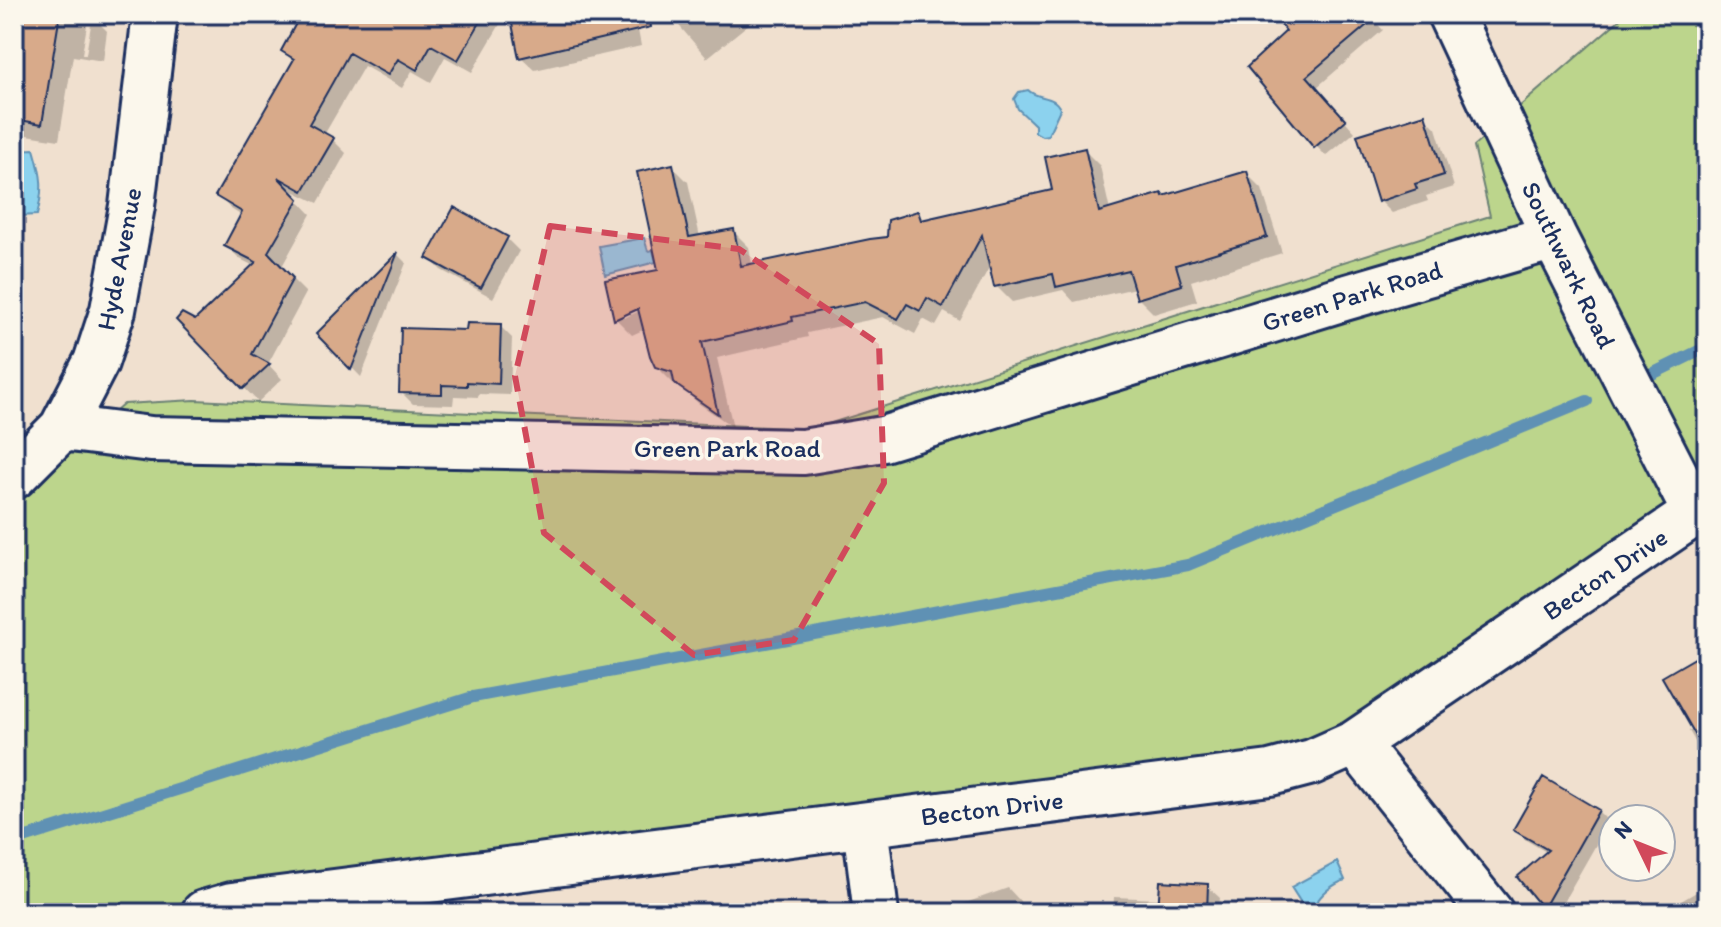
<svg xmlns="http://www.w3.org/2000/svg" width="1721" height="927" viewBox="0 0 1721 927" font-family="Itim,sans-serif">
  <rect width="100%" height="100%" fill="#f0e0cf"/>
  <filter id="ink" filterUnits="userSpaceOnUse"><feTurbulence type="fractalNoise" baseFrequency=".0125" numOctaves="2"/><feDisplacementMap in="SourceGraphic" scale="16" xChannelSelector="R" yChannelSelector="G"/><feConvolveMatrix kernelMatrix="1 2 1 2 8 2 1 2 1" color-interpolation-filters="sRGB"/></filter>
  <g filter="url(#ink)">
    <!-- green -->
    <path fill="#bcd58c" stroke="#6c8275" stroke-width="2" d="M 1626,14 L 1707,14 L 1707,485 L 1350,724 L 1296,746 L 941,799 L 275,878 L 159,909 L 150,913 L 14,913 L 14,501 L 124,404 L 195,400 L 812,429 L 1490,216 L 1474,146 Z"/>
    <!-- water -->
    <path fill="#8cd2ee" stroke="#5f91b4" stroke-width="2" d="M 1028,90 C 1038,100 1054,94 1060,109 L 1048,135 L 1042,136 L 1035,132 L 1035,125 L 1018,109 L 1014,99 L 1019,92 Z
      M 34,149 C 42,176 44,188 37,215 L 18,216 L 14,184 L 14,152 L 15,150 Z
      M 644,238 L 648,251 L 653,250 L 656,262 L 605,275 L 599,246 Z
      M 1337,862 L 1345,880 C 1332,885 1322,892 1315,905 L 1303,906 L 1291,887 Z"/>
    <!-- shadow -->
    <path fill="#0003" fill-rule="evenodd" d="M 14,14 L 90,14 L 107,31 L 103,61 L 73,56 L 59,140 L 14,133 ZM 87,25 L 91,25 L 86,54 L 82,54 Z
      M 304,14 L 506,14 L 472,72 L 445,57 L 431,82 L 412,71 L 402,88 L 364,66 L 324,135 L 332,139 L 346,153 L 318,203 L 285,187 L 311,214 L 281,268 L 306,293 L 268,364 L 282,379 L 258,402 L 179,320 L 195,323 L 254,266 L 240,259 L 227,246 L 242,216 L 231,209 L 217,195 L 294,62 L 283,51 Z
      M 512,14 L 635,14 L 641,46 L 535,70 L 521,57 Z
      M 669,14 L 761,14 L 707,58 Z
      M 1274,14 L 1368,14 L 1383,30 L 1316,88 L 1355,132 L 1326,156 L 1316,146 L 1289,31 Z
      M 1424,116 L 1436,128 L 1454,187 L 1426,196 L 1428,201 L 1392,213 L 1380,201 Z
      M 1084,150 L 1100,166 L 1110,211 L 1164,198 L 1246,173 L 1262,189 L 1282,253 L 1191,281 L 1197,301 L 1154,314 L 1138,298 L 1135,288 L 1074,302 L 1063,290 L 1012,302 L 996,286 L 991,264 L 960,321 L 944,312 L 936,326 L 923,319 L 915,334 L 883,317 L 807,333 L 808,337 L 717,358 L 733,427 L 698,403 L 679,384 L 673,383 L 656,366 L 645,329 L 632,335 L 616,319 L 661,271 L 672,166 L 688,182 L 700,237 L 733,231 L 749,247 L 752,265 L 889,238 L 918,213 L 925,221 L 1054,192 ZM 647,303 L 648,307 L 624,318 L 624,313 Z
      M 507,239 L 519,251 L 493,298 L 441,270 L 429,258 Z
      M 398,255 L 406,263 L 361,377 L 319,334 Z
      M 14,292 L 25,314 L 14,319 Z
      M 500,326 L 512,338 L 510,395 L 479,394 L 478,397 L 454,396 L 453,405 L 413,404 L 401,392 L 468,332 Z
      M 1707,653 L 1707,762 L 1689,731 L 1693,728 Z
      M 1598,811 L 1609,822 L 1557,913 L 1550,913 L 1520,877 L 1548,853 L 1526,840 L 1515,830 Z
      M 1707,875 L 1707,913 L 1661,913 L 1698,891 Z
      M 1207,886 L 1220,898 L 1219,908 L 1258,910 L 1261,913 L 1113,913 L 1114,897 L 1161,899 Z
      M 1008,888 L 1020,901 L 1024,913 L 960,913 L 957,906 Z"/>
    <g fill="none" stroke-linecap="round" stroke-linejoin="round">
      <!-- stream -->
      <path stroke="#5f91b4" stroke-width="12" d="M 1654,373 L 1707,347
        M 14,841 L 473,697 L 1188,565 L 1587,401"/>
    </g>
    <!-- building -->
    <path fill="#d8aa8a" stroke="#1b2f5e" stroke-width="2" d="M 14,14 L 60,14 L 42,124 L 14,119 Z
      M 301,14 L 485,14 L 458,60 L 431,45 L 417,70 L 398,59 L 388,75 L 349,53 L 309,124 L 334,138 L 303,191 L 278,177 L 299,199 L 268,252 L 293,278 L 252,354 L 270,364 L 243,389 L 176,320 L 182,313 L 195,320 L 256,262 L 224,246 L 242,212 L 215,196 L 294,59 L 281,51 Z
      M 510,14 L 649,14 L 651,27 L 519,58 Z
      M 1272,14 L 1380,14 L 1307,76 L 1346,120 L 1314,148 L 1247,67 L 1286,31 Z
      M 1425,114 L 1444,175 L 1415,184 L 1417,189 L 1378,202 L 1357,135 Z
      M 1085,148 L 1099,212 L 1162,193 L 1163,196 L 1247,171 L 1267,237 L 1176,265 L 1182,285 L 1137,299 L 1128,270 L 1056,287 L 1053,274 L 994,287 L 982,235 L 943,307 L 927,298 L 920,311 L 907,304 L 898,319 L 865,302 L 792,317 L 793,321 L 702,342 L 718,414 L 679,387 L 674,382 L 672,372 L 655,367 L 650,356 L 638,309 L 614,320 L 605,280 L 658,270 L 637,172 L 673,164 L 689,237 L 734,229 L 741,266 L 870,239 L 887,237 L 888,220 L 918,211 L 921,220 L 1052,190 L 1045,157 Z
      M 454,207 L 508,237 L 481,288 L 426,258 Z
      M 398,252 L 351,370 L 316,334 Z
      M 467,323 L 501,324 L 499,384 L 467,382 L 467,386 L 442,385 L 442,394 L 399,393 L 401,328 L 466,330 Z
      M 1707,651 L 1707,755 L 1662,677 Z
      M 1543,777 L 1599,810 L 1543,909 L 1517,877 L 1548,850 L 1513,830 Z
      M 1160,881 L 1208,884 L 1207,913 L 1158,913 Z"/>
    <g fill="none" stroke-linecap="round" stroke-linejoin="round">
      <defs>
        <path id="minor" d="M 1450,14 L 1554,237 L 1695,513
          M 62,428 L 151,439 L 803,452 L 883,439 L 1344,298 L 1554,237
          M 14,476 L 62,428 L 96,362 L 113,310 L 132,206 L 155,14
          M 1355,743 L 1491,913
          M 865,825 L 876,913
          M 204,913 L 232,905 L 1270,773 L 1312,762 L 1355,743 L 1707,505"/>
      </defs>
      <!-- minor casing -->
      <use href="#minor" stroke="#1b2f5e" stroke-width="50"/>
      <!-- minor -->
      <use href="#minor" stroke="#fbf7ec" stroke-width="44"/>
    </g>
  </g>
  <!-- marked area -->
  <path fill="#d1495b" fill-opacity="0.2" stroke="#d1495b" stroke-width="6" stroke-dasharray="16 10" stroke-linejoin="round" d="M 550,226 L 739,249 L 879,344 L 884,483 L 794,640 L 694,655 L 544,533 L 515,376 Z"/>
  <g text-anchor="middle" stroke-width="7" stroke-linejoin="round" paint-order="stroke">
    <!-- street labels -->
    <g font-size="26" fill="#1b2f5e" stroke="#fbf7ec">
      <text transform="translate(119 259) rotate(-79)" y="9">Hyde Avenue</text>
      <text transform="translate(1569 265) rotate(64)" y="9">Southwark Road</text>
      <text transform="translate(1352 296) rotate(-17)" y="9">Green Park Road</text>
      <text x="727" y="457">Green Park Road</text>
      <text transform="translate(1605 574) rotate(-34)" y="9">Becton Drive</text>
      <text transform="translate(992 808) rotate(-7)" y="9">Becton Drive</text>
    </g>
  </g>
  <!-- margin -->
  <rect width="1721" height="927" fill="none" stroke="#fbf7ec" stroke-width="48"/>
  <rect x="24" y="24" width="1673" height="879" fill="none" stroke="#1b2f5e" stroke-width="3" filter="url(#ink)"/>
  <!-- north arrow -->
  <g transform="translate(1637 843) rotate(313)"><circle r="38" fill="#fbf7ec" stroke="#a1a7b3" stroke-width="2"/>
  <path d="M0-6L14 30L0 20L-14 30Z" fill="#d1495b"/>
  <text y="-12" font-size="22" font-weight="bold" text-anchor="middle" fill="#1b2f5e">N</text>
  </g>
</svg>
